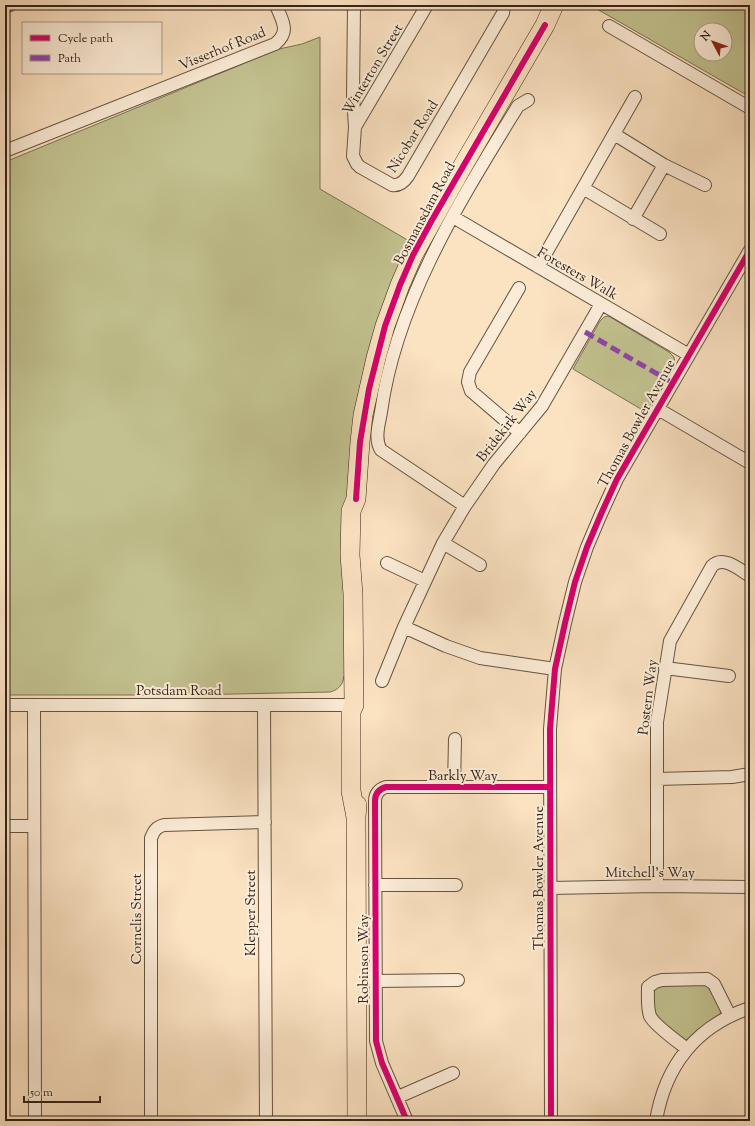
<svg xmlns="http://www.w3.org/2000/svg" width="755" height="1126" viewBox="0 0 755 1126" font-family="'Sorts Mill Goudy',serif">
  <rect width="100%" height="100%" fill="#fbe2c1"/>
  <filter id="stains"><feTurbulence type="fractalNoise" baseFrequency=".005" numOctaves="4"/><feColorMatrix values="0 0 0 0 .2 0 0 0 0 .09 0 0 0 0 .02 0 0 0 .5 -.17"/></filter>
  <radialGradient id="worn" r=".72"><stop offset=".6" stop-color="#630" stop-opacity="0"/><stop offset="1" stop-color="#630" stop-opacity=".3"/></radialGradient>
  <!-- green -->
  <path fill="#c2c290" stroke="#7a7255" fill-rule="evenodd" d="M 590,5 L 750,5 L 750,97 ZM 701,30 L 725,30 L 725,54 L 701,54 Z
    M 320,37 L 320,189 L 411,242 L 372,341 L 347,676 L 344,676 C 343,685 338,690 330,692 L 186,695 L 5,695 L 5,162 L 279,49 L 302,44 Z
    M 608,316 L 610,317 L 669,352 L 674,357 L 675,363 L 646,412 L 573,369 L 600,321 L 604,317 Z
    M 708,984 L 721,1008 L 720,1015 L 688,1040 L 683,1040 L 654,1017 L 653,989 L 656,985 Z"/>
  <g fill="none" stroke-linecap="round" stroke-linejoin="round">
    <defs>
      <path id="street" d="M 354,5 L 353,97 L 355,127 L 353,156 L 357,164 L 360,167 L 392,185 C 399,186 404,182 408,176 L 503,13 L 504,5
        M 5,7 L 10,5
        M 609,26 L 750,108
        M 355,127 L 427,5
        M 614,134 L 664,165 L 705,185
        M 5,151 L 275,44 C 291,31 282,21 276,5
        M 583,188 L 660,234
        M 453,217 L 689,355
        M 633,219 L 664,165
        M 538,267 L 635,97
        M 519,288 L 470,372 L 468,382 L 471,391 L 520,433
        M 658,409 L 750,463
        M 465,506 L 381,450 C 374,439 379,424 381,412 C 396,301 461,199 518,106 L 528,100
        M 443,543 L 480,565
        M 387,563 L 425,581
        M 404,627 L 446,646 L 480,658 L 555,669
        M 665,668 L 729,676
        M 382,681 L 404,627 L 443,543 L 465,506 L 494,464 L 542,406 L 601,304
        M 5,705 L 354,705
        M 34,705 L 35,1121
        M 264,705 L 266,1121
        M 657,779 L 732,777 L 750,774
        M 454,787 L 455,739
        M 5,826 L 34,826
        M 375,885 L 456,885
        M 657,886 L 657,722 L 670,641 L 712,566 C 723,555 739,569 750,576
        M 550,888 L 657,886 L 750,887
        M 375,981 L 458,980
        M 687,1049 C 678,1042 654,1025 650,1016 C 647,1007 648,996 648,987 L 655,982 L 662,980 L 707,979 L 714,984 L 730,1016
        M 398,1097 L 453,1073
        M 151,1121 L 151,838 C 154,831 156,827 164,825 L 265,822
        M 407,1121 L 382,1063 L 376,1041 L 375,801 C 375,794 379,789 386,787 L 550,787
        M 551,1121 L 550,729 L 555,669 L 565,623 L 575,582 L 587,547 L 601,514 L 617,479 L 750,250
        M 656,1121 C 665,1066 696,1026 750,1008"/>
      <path id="primary" d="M 356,817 L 351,791 L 351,711 L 354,705 L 353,594 L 350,555 L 351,511 L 356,499 L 360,442 L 363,415 L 376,358 L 385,326 L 400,285 L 413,255 L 461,169 L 545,25 L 554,5
        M 357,1121 L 356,817 L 357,805"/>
    </defs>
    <!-- street casing -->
    <use href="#street" stroke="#645344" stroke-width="14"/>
    <!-- primary casing -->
    <use href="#primary" stroke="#32231a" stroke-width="20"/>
    <!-- street -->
    <use href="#street" stroke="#fcecd7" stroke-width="12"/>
    <!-- primary -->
    <use href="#primary" stroke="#fbe2c1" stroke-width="19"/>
    <!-- quiet -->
    <path stroke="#8e44ad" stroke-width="5" stroke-dasharray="10 5" stroke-linecap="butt" d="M 585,332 L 673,383"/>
    <defs>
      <path id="cycleway" d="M 356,499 L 360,442 L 369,389 L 385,326 L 400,285 L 413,255 L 432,220 L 545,25
        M 407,1121 L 382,1063 L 376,1041 L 375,801 C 375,794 379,789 386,787 L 550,787
        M 551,1121 L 550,729 L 555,669 L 565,623 L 575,582 L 587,547 L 601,514 L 617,479 L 750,250"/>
    </defs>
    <!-- cycleway casing -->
    <use href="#cycleway" stroke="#fcecd7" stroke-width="8"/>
    <!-- cycleway -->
    <use href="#cycleway" stroke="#d6006c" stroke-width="6"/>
  </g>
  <g text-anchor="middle" stroke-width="4" stroke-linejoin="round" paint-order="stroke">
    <!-- street labels -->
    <g font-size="14" fill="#32231a" stroke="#fcecd7">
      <text transform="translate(222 48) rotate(-22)" y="5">Visserhof Road</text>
      <text transform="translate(372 69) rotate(-59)" y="5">Winterton Street</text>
      <text transform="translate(412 136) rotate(-58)" y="5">Nicobar Road</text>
      <text transform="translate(424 213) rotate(-62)" y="5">Bosmansdam Road</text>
      <text transform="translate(578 273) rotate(30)" y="5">Foresters Walk</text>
      <text transform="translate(636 423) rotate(-61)" y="5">Thomas Bowler Avenue</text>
      <text transform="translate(506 425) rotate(-52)" y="5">Bridekirk Way</text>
      <text x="179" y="695">Potsdam Road</text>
      <text transform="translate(647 697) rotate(-83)" y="5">Postern Way</text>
      <text x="463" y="780">Barkly Way</text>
      <text x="650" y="877">Mitchell's Way</text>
      <text transform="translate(538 878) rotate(-90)" y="5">Thomas Bowler Avenue</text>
      <text transform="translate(250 913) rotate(-90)" y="5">Klepper Street</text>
      <text transform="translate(136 919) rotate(-90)" y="5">Cornelis Street</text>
      <text transform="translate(363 959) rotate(-90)" y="5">Robinson Way</text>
    </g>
  </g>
  <!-- margin -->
  <rect width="755" height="1126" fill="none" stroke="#fbe2c1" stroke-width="20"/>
  <rect x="6" y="6" width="743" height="1114" fill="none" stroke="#32231a" stroke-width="2"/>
  <rect x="10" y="10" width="735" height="1106" fill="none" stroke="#32231a"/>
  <!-- legend -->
  <rect x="22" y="22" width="140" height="52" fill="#fcecd7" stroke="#ab9c8b"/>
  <rect x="30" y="35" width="20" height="6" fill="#d6006c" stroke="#ab9c8b"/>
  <text x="58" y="42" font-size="12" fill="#32231a">Cycle path</text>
  <rect x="30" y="55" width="20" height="6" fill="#8e44ad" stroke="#ab9c8b"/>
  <text x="58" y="62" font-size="12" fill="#32231a">Path</text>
  <!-- north arrow -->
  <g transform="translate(713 42) rotate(311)"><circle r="19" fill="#fcecd7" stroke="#ab9c8b"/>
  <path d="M0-3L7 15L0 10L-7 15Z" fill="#8f2418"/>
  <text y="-6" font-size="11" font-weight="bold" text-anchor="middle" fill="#32231a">N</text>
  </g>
  <!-- scale -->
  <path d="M24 1096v6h76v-6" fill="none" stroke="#32231a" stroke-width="2"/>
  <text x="30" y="1096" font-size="12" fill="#32231a" stroke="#fcecd7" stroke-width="3" paint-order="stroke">50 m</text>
  <rect width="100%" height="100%" filter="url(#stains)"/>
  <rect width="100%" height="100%" fill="url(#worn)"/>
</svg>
